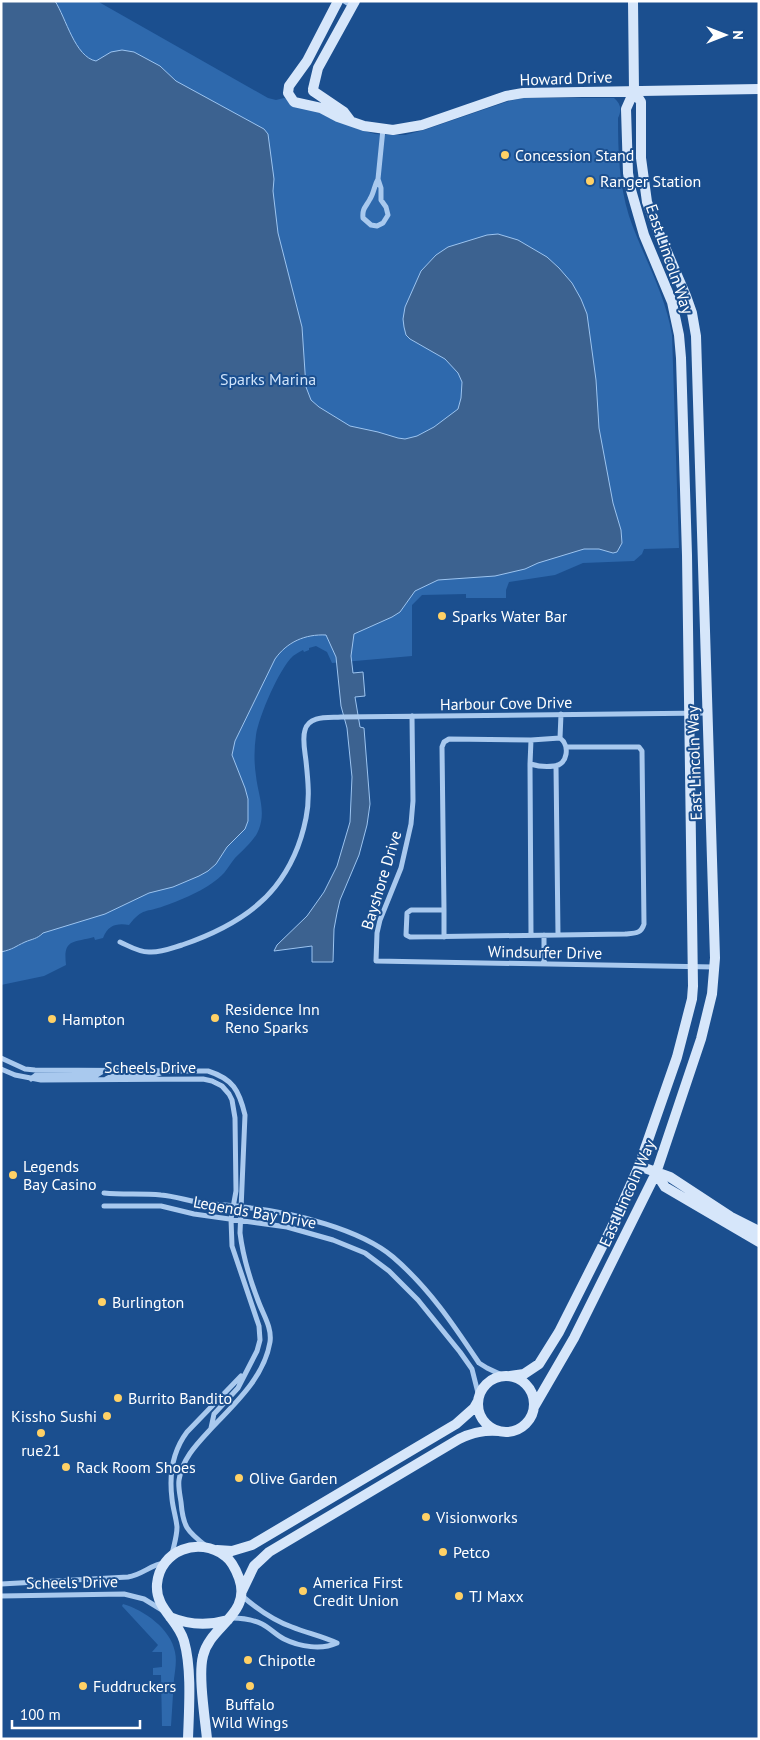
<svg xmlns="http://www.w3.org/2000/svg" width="760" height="1740" viewBox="0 0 760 1740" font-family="'PT Sans',sans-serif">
  <rect width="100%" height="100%" fill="#1b4f8f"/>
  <!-- green -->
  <path fill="#2e69ad" d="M 1,1 L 97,1 L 268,98 L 276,100 L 284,98 L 310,106 L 358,129 L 375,134 L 393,135 L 405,135 L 424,130 L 509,101 L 523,98 L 614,98 C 621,104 622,110 618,118 C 618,151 619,184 629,216 C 643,257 665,292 672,335 L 679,548 L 644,549 L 642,554 L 634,561 L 583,563 L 555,575 L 509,582 L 506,590 L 506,598 L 466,598 L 466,594 L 422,595 L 412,605 L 412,656 L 332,663 L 327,652 L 316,646 L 309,648 L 309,650 L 304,652 L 303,650 C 299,652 296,654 293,656 C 279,669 259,716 256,735 C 254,749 254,763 256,776 C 258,794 266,811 259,829 C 255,840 244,849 235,858 C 231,863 228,868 224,873 C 210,888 184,899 164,906 C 146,913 143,907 129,925 C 117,923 108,925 103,938 L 95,940 L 94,937 C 72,943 63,939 66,965 L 44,976 L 1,985 Z
    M 123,1604 C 144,1610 171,1629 175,1652 C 177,1661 175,1671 174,1679 C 173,1695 172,1710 171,1726 L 162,1726 L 161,1675 L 153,1675 L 153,1668 L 162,1667 L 162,1652 L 152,1652 L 158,1645 L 122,1606 Z"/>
  <!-- water -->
  <path fill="#3c6290" stroke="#9cc4f0" d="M 1,1 L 55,1 C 66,18 75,57 96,61 L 111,52 L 122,50 L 134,52 L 160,66 L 176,81 L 264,129 L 268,134 L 274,179 L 273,191 L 278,233 L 302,327 L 306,387 L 311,400 L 319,407 L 350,426 L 378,432 L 398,438 L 405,439 L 417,436 L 434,427 L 458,409 L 461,398 L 462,382 L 458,373 L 445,359 L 410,339 L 406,335 L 404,327 L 403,319 L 405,307 L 421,271 L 436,255 L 448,247 L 487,235 L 498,234 L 518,240 L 547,257 L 559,268 L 572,283 L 581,299 L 587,314 L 596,380 L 599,428 L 613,503 L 621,530 L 622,543 L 617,552 L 613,553 L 599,549 L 584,549 L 538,563 L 525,569 L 495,576 L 438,580 L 415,591 L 400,612 L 392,617 L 354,634 L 351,656 L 353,673 L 363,672 L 365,696 L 355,697 L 360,727 L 364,728 L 370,804 L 367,825 L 359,855 L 340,900 L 337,913 L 334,929 L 333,962 L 312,962 L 312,946 L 274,951 L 277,945 L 307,916 L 324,892 L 337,866 L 350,822 L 352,777 L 347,728 L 341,706 L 336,657 L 326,635 C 305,634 287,642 275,659 L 235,741 L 232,755 L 245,788 L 248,799 L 248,821 L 245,829 L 227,847 L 216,864 L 208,871 L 199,876 L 173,887 L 149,893 L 105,914 L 43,933 C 37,939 32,939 25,942 C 14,947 14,949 1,952 Z"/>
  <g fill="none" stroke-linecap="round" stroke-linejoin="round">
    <!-- street -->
    <path stroke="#a9c9ee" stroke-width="5" d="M 344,1 L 352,6
      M 378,179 C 374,186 374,193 370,199 C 366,207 362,208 363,218 L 371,225 L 377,226 L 383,223 L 388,215 L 386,207 L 381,200 L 381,188 L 378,179 L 383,129
      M 412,716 L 413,801 L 411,824 L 401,868 L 380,920 L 377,933 L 376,961 L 714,967
      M 560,738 C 570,745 568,765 554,766 C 547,767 537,766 530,764 L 531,740 L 560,738 L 561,714
      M 531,740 L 449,739 L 444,742 L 442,747 L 444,910 L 411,910 L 407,913 L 406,935 L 410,937 L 625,934 C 635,933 641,934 644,924 L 642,751 L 639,747 L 566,747
      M 530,764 L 531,935
      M 556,766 L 558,935
      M 444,910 L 444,937
      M 544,935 L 544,964
      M 120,942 C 129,946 138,952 149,952 C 160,953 172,948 182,945 C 217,933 252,916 275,887 C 291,867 301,843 306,818 C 310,799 308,780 306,761 C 305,752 302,739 305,730 C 309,715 329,718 341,717 L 707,713
      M 1,1058 L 25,1069 L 35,1070 L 208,1071 C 233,1079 239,1090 245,1115 L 240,1233 C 243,1257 250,1280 259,1303 C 264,1316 272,1328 270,1342 C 264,1379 232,1406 208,1432 C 195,1446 182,1460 179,1480 C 178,1487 180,1495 181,1502 C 183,1527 187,1531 206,1546
      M 1,1069 L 15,1075 L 41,1080 L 203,1079 L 212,1081 L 222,1086 L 229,1094 L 232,1100 L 235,1118 L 236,1191 L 231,1219 L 232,1246 L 259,1326 L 260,1340 L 257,1351 L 238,1388 L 214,1414 L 211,1428
      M 31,1079 L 36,1075 L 97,1075 L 105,1070
      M 106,1079 C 125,1069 149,1082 166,1070
      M 104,1193 C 123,1195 142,1193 161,1195 C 175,1196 188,1201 202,1203 C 218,1205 235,1205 251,1208 C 293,1213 360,1229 393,1257 C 429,1288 453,1324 479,1363 L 487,1368 L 504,1376
      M 104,1206 L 161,1206 L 194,1214 L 287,1227 L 333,1240 L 365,1253 L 389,1271 L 418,1300 L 460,1352 L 472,1369 L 479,1397
      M 172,1554 C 174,1545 177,1536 177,1527 C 176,1517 173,1509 172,1499 C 169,1475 172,1452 187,1432 L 241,1376
      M 1,1584 L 128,1577 C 142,1575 152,1564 164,1563
      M 241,1595 C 257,1609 272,1620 292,1627 C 307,1633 322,1636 337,1643
      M 1,1596 L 124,1594 L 144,1599 L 162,1610
      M 231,1618 C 241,1618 252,1619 262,1624 C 270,1628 276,1635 284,1639 C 300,1647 322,1650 337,1643"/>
    <!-- secondary -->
    <path stroke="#d6e6fa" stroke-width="10" d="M 338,1 L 307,61 L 289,86 L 288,93 L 294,102 L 321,108 L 338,117 L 364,126 L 393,130 L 422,125 L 506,96 L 523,93 L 759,89
      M 313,89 L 318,68 L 355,1
      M 313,91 L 344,112 L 350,120
      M 639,1166 L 670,1177 L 731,1217 L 759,1231
      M 656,1173 L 665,1187 L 759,1242
      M 510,1376 L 524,1374 L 539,1364 L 559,1332 L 611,1229 L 639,1166 L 677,1057 L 692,999 L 693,986 L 687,555 L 681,358 L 679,335 L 672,302 L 644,235 L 631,190 L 628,173 L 626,109 L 634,91 L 633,1
      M478 1404a28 28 0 1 1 56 0a28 28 0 1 1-56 0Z
      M 534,1407 L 574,1338 L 656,1173 L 701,1039 L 712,994 L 715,958 L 696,336 L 692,313 L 686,296 L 659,233 L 647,202 L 641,158 L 641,102 L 634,91
      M 217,1550 L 232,1551 L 252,1545 L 456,1424 L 474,1408 L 478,1401
      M 242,1591 L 254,1566 L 269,1552 L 459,1439 C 473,1432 484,1430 499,1431
      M 170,1617 C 189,1625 207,1626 228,1620
      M 188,1739 C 189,1709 192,1669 184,1641 C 178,1619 155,1609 157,1584 C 160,1550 199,1536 225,1556 C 232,1561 236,1570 239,1578 C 252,1615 210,1625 203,1656 C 198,1675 205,1718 207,1739"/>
  </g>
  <!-- markers -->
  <g fill="#ffd166" stroke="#1b4f8f" stroke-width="2">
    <circle cx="505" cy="155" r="5"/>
    <circle cx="590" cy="181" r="5"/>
    <circle cx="442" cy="616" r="5"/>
    <circle cx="215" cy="1018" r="5"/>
    <circle cx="52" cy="1019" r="5"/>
    <circle cx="13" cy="1175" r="5"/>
    <circle cx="102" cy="1302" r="5"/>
    <circle cx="118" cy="1398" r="5"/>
    <circle cx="107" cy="1416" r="5"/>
    <circle cx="41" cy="1433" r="5"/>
    <circle cx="66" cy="1467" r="5"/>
    <circle cx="239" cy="1478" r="5"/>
    <circle cx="426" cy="1517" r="5"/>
    <circle cx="443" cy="1552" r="5"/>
    <circle cx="303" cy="1591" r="5"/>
    <circle cx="459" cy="1596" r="5"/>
    <circle cx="248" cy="1660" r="5"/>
    <circle cx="83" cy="1686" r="5"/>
    <circle cx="250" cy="1686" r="5"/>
  </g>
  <g text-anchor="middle" stroke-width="4" stroke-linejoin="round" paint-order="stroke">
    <!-- street labels -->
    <g font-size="16" fill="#fff" stroke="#1b4f8f">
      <text transform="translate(566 78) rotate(-2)" y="6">Howard Drive</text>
      <text transform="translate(670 259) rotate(71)" y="6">East Lincoln Way</text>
      <text transform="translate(506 703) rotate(-1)" y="6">Harbour Cove Drive</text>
      <text transform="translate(694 763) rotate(-92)" y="6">East Lincoln Way</text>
      <text transform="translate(381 880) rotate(-73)" y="6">Bayshore Drive</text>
      <text transform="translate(545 952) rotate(1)" y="6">Windsurfer Drive</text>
      <text x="150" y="1073">Scheels Drive</text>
      <text transform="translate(627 1193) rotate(-66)" y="6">East Lincoln Way</text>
      <text transform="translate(255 1212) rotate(10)" y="6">Legends Bay Drive</text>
      <text transform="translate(72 1582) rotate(-1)" y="6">Scheels Drive</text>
    </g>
    <!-- poi labels -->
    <g font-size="16" fill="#fff" stroke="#1b4f8f" text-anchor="start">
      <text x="515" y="161">Concession Stand</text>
      <text x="600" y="187">Ranger Station</text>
      <text x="452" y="622">Sparks Water Bar</text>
      <text x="225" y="1015">Residence Inn<tspan x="225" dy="18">Reno Sparks</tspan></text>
      <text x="62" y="1025">Hampton</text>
      <text x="23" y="1172">Legends<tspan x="23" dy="18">Bay Casino</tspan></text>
      <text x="112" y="1308">Burlington</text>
      <text x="128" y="1404">Burrito Bandito</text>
      <text x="97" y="1422" text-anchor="end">Kissho Sushi</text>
      <text x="41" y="1456" text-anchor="middle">rue21</text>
      <text x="76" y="1473">Rack Room Shoes</text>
      <text x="249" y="1484">Olive Garden</text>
      <text x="436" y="1523">Visionworks</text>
      <text x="453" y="1558">Petco</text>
      <text x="313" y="1588">America First<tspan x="313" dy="18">Credit Union</tspan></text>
      <text x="469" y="1602">TJ Maxx</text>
      <text x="258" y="1666">Chipotle</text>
      <text x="93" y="1692">Fuddruckers</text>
      <text x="250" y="1710" text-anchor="middle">Buffalo<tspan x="250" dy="18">Wild Wings</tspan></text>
    </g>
    <!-- park labels -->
    <g font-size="16" fill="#cfe3fa" stroke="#1b4f8f">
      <text x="268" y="385">Sparks Marina</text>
    </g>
  </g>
  <!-- border -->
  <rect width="760" height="1740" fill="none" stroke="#ffffff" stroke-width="5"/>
  <!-- north arrow -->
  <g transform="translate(725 35) rotate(90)" stroke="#1b4f8f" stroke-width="4" paint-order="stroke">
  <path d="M0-4L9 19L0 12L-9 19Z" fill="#ffffff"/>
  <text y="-8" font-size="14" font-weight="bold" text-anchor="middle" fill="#ffffff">N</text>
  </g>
  <!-- scale -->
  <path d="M12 1720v8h128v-8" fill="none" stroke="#ffffff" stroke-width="2.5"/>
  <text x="20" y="1720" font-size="15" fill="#ffffff" stroke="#1b4f8f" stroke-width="4" paint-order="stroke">100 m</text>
</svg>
